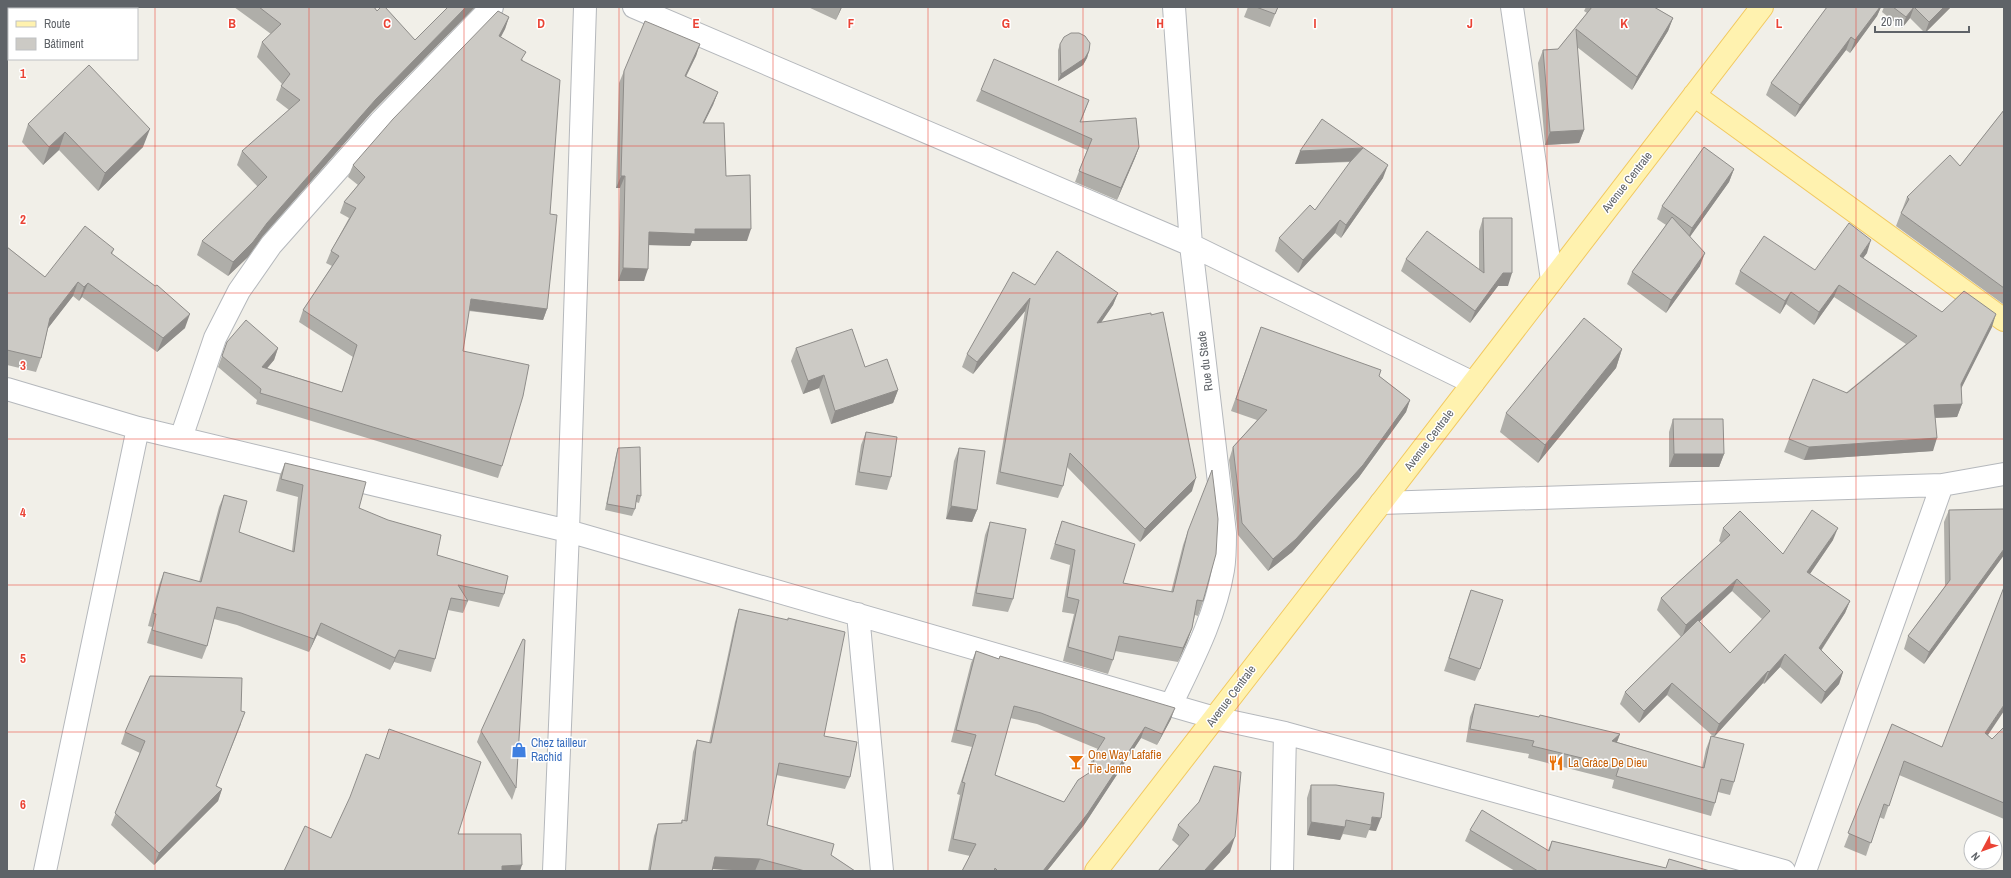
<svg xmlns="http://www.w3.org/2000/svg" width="2011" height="878" viewBox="0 0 2011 878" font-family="'Archivo Narrow',sans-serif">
  <rect width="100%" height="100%" fill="#f1efe8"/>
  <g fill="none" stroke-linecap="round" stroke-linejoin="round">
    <defs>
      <path id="minor" d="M 634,7 L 1191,245 L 1473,383
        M 1512,7 L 1552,280
        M 7,389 L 138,428 L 568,531 L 1215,718 L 1285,733 L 1784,871
        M 181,438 L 215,338 L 239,291 L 271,245 L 380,122 L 492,7
        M 1381,503 L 1942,485 L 2004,474
        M 858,614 L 882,871
        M 1171,705 C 1192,661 1215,618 1223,570 C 1225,558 1225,545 1225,533 L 1191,245 L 1174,7
        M 45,871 L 138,428
        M 554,871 L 568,531 L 585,7
        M 1282,871 L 1285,733
        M 1805,871 L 1942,485"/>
      <path id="major" d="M 1694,95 L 2004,320
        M 1096,871 L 1381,503 L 1762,7"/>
    </defs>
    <!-- minor casing -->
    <use href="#minor" stroke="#b5b8bc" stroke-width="24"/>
    <!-- major casing -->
    <use href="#major" stroke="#f2c960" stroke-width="24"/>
    <!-- minor -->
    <use href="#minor" stroke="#fff" stroke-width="22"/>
    <!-- major -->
    <use href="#major" stroke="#fff2af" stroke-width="22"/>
  </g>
  <!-- wall -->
  <path fill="#afaea9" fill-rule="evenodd" d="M 234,7 L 374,7 L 377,11 L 415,40 L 448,7 L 475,7 L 371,113 L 262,237 L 248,257 L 228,276 L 197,255 L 202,241 L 258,187 L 237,165 L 242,151 L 289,110 L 276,100 L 282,84 L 257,57 L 262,42 L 271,34 Z
    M 808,7 L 842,7 L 836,20 Z
    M 1248,7 L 1278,7 L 1270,27 L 1244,17 Z
    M 1586,7 L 1654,7 L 1673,18 L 1668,31 L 1632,90 L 1577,47 L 1584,130 L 1579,143 L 1545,145 L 1538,63 L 1543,50 L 1558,49 L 1587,13 L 1584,11 Z
    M 1827,7 L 1881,7 L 1877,16 L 1850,53 L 1846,50 L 1795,117 L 1766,95 L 1771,83 Z
    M 1884,7 L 1951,7 L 1925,33 L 1910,18 L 1902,28 L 1882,12 Z
    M 509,17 L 505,29 L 501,37 L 523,60 L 550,214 L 547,309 L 543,320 L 469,311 L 463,351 L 502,466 L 498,478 L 256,404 L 257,400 L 218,367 L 227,342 L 278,348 L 274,360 L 267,368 L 342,392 L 353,357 L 299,322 L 303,310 L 332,266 L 326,263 L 331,251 L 349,218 L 340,213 L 344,202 L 358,185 L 348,177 L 353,165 Z
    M 700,44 L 696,56 L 686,77 L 718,92 L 713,105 L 704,123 L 726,176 L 747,241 L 692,241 L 690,246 L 649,245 L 644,281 L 618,281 L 620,188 L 616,188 L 619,83 L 624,71 Z
    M 1060,44 L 1089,51 L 1087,58 L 1083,65 L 1058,81 L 1058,50 Z
    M 981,90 L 1089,100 L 1081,122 L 1139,147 L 1135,158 L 1117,200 L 1075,182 L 1087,150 L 976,101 Z
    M 2004,110 L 2004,302 L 2003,304 L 1896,226 L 1907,197 L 1960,166 Z
    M 1322,119 L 1383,178 L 1341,238 L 1335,233 L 1298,273 L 1275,251 L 1279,238 L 1315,210 L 1351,162 L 1295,164 Z
    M 28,124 L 143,147 L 98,191 L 59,150 L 43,165 L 22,142 Z
    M 1734,169 L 1729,182 L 1690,236 L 1700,266 L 1666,313 L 1627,284 L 1632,272 L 1666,225 L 1657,219 L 1662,206 Z
    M 1483,218 L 1508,286 L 1498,286 L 1470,323 L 1401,271 L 1406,259 L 1479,270 L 1479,231 Z
    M 7,247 L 45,277 L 114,249 L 112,254 L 185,328 L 157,352 L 82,297 L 79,301 L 73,296 L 48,328 L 41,358 L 36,372 L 7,365 Z
    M 1867,253 L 1863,258 L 1942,312 L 1992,327 L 1961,388 L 1962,404 L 1957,417 L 1935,418 L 1933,451 L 1804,460 L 1784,452 L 1789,439 L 1906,344 L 1834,297 L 1814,325 L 1786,304 L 1780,314 L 1735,284 L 1740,271 L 1815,270 Z
    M 1035,285 L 1118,293 L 1113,305 L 1101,322 L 1192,491 L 1140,542 L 1067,467 L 1063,486 L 1058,498 L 996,484 L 1025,311 L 973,374 L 962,367 L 967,354 Z
    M 1261,327 L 1379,376 L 1410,400 L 1406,412 L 1359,477 L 1292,552 L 1268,571 L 1238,535 L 1229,460 L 1233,447 L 1257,420 L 1231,411 Z
    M 796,348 L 865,367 L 898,390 L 893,403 L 831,424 L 819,388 L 803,394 L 791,361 Z
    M 1622,349 L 1616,368 L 1538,463 L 1500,432 L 1506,413 Z
    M 1673,419 L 1724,454 L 1719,467 L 1669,467 L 1669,432 Z
    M 866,432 L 891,477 L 887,490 L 855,485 L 861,445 Z
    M 618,448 L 641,496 L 639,503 L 636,502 L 635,509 L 632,516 L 605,510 L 616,455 Z
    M 959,448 L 977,510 L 972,522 L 946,519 L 954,461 Z
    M 285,463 L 437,555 L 504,594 L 499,607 L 467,600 L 468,601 L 463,613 L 448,610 L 435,659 L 431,672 L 394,662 L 390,670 L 317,635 L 309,652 L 237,625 L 214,619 L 207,646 L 202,659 L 147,643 L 152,627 L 148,626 L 159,585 L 164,572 L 199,582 L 219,507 L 224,495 L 239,532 L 292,551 L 298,497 L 276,491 L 280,475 Z
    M 2004,509 L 2004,555 L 1924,664 L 1904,649 L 1908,636 L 1945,586 L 1944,522 L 1949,510 Z
    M 1062,521 L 1123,583 L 1171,592 L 1183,545 L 1188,531 L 1203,601 L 1198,616 L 1195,615 L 1192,628 L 1187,642 L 1178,662 L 1115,651 L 1113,660 L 1108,674 L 1063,661 L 1074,614 L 1062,612 L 1070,565 L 1050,559 L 1057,536 Z
    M 990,522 L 1013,599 L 1008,612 L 972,606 L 985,535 Z
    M 1723,528 L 1783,554 L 1833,540 L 1810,574 L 1850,601 L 1845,613 L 1821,651 L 1843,672 L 1839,684 L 1821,704 L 1780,667 L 1764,684 L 1763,683 L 1714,737 L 1734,782 L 1730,795 L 1718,792 L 1715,803 L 1711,816 L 1612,788 L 1614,780 L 1528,758 L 1529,754 L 1466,742 L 1470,717 L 1475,704 L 1620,734 L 1617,742 L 1702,768 L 1706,749 L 1711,736 L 1714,737 L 1667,695 L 1639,723 L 1620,704 L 1625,692 L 1681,637 L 1657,610 L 1661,598 L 1721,543 L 1719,541 ZM 1732,591 L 1762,619 L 1730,653 L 1699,622 Z
    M 1471,590 L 1480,669 L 1475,681 L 1444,671 Z
    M 739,609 L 824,736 L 850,777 L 845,789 L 776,775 L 767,825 L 831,855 L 855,871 L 756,871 L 713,869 L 712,871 L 648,871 L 654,836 L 658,824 L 681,823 L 682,820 L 684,821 L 693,752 L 697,740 L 709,743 L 735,622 Z
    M 976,651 L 1171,719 L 1157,745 L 1141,738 L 1084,825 L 1047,871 L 962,871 L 970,856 L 948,851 L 960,795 L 957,794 L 972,747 L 951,742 L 971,663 ZM 1010,718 L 1037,724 L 1098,749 L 1093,757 L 1088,769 L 1089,773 L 1064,802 L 995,775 Z
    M 241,711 L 241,724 L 216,786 L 222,789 L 218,801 L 154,865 L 111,825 L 140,753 L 121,744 L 125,732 Z
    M 1892,724 L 1942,747 L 1988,735 L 1992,739 L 2004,727 L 2004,819 L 1899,775 L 1884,819 L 1879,817 L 1866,856 L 1844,847 Z
    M 481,731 L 516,788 L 512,800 L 477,742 Z
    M 1311,785 L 1336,785 L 1376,831 L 1369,830 L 1366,838 L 1343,834 L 1340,840 L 1307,835 L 1307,798 Z
    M 1178,825 L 1230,852 L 1212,871 L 1158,871 L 1179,846 L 1172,840 Z
    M 1470,830 L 1548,850 L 1552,841 L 1666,868 L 1669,859 L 1710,871 L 1515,871 L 1465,841 Z"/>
  <!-- shaded-wall -->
  <path fill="#8f8d8a" d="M 466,7 L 475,7 L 371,113 L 262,237 L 248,257 L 228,276 L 233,262 L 267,223 L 376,99 Z
    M 841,7 L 842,7 L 836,20 Z
    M 1880,7 L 1881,7 L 1877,16 L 1850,53 L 1855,40 Z
    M 1914,7 L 1910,18 L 1902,28 L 1906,17 Z
    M 1944,7 L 1951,7 L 1925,33 L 1929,22 Z
    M 509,17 L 505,29 L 495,47 L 499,36 Z
    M 1673,18 L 1668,31 L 1632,90 L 1637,77 Z
    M 1851,37 L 1846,50 L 1795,117 L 1800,105 Z
    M 700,44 L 696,56 L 680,88 L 685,76 Z
    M 1089,51 L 1087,58 L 1083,65 L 1058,81 L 1061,74 Z
    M 718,92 L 713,105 L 698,135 L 703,123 Z
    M 150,129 L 143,147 L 98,191 L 105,173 Z
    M 1584,130 L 1579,143 L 1545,145 L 1550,132 Z
    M 65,132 L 59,150 L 43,165 L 49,147 Z
    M 1139,147 L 1135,158 L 1117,200 L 1121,188 Z
    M 1363,148 L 1358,161 L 1295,164 L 1300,151 Z
    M 1388,165 L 1383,178 L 1341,238 L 1346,225 Z
    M 1734,169 L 1729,182 L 1687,241 L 1692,228 Z
    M 621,176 L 625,176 L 620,188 L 616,188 Z
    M 1340,220 L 1335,233 L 1298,273 L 1303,260 Z
    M 695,229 L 751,229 L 747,241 L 692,241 L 690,246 L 645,245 L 649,232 Z
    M 1871,240 L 1867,253 L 1855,269 L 1860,256 Z
    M 1705,253 L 1700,266 L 1666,313 L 1671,300 Z
    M 623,268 L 648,269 L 644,281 L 618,281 Z
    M 1503,273 L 1512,273 L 1508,286 L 1498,286 L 1470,323 L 1475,311 Z
    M 78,282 L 73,296 L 45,332 L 50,318 Z
    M 88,283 L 82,297 L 79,301 L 84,287 Z
    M 1839,285 L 1834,297 L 1814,325 L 1819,312 Z
    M 1791,292 L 1786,304 L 1780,314 L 1785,301 Z
    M 1118,293 L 1113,305 L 1092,336 L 1097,323 Z
    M 1030,298 L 1025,311 L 973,374 L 977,362 Z
    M 471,299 L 547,309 L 543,320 L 467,310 Z
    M 190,314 L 185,328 L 157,352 L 163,338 Z
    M 1996,314 L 1992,327 L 1957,397 L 1961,384 Z
    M 278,348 L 274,360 L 258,379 L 262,367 Z
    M 1622,349 L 1616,368 L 1538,463 L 1545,445 Z
    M 824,375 L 819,388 L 803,394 L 808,381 Z
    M 898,390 L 893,403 L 831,424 L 835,411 Z
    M 1410,400 L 1406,412 L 1359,477 L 1292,552 L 1268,571 L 1273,559 Z
    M 1962,404 L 1957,417 L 1929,418 L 1934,405 Z
    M 1937,438 L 1933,451 L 1804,460 L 1809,447 Z
    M 1674,454 L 1724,454 L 1719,467 L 1669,467 Z
    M 1196,478 L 1192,491 L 1140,542 L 1145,529 Z
    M 951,506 L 977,510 L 972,522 L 946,519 Z
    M 1838,528 L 1833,540 L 1803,584 L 1807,572 Z
    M 2004,549 L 2004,555 L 1924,664 L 1929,652 Z
    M 1737,579 L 1732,591 L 1682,638 L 1686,625 Z
    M 1850,601 L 1845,613 L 1814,661 L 1819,648 Z
    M 321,623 L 317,635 L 309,652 L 314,639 Z
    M 1192,628 L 1187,642 L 1178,662 L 1183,648 Z
    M 399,650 L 394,662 L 390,670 L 395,658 Z
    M 1785,654 L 1780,667 L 1764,684 L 1769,672 Z
    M 1768,671 L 1763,683 L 1714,737 L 1719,724 Z
    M 1843,672 L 1839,684 L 1821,704 L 1825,692 Z
    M 1672,683 L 1667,695 L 1639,723 L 1644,711 Z
    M 2004,705 L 2004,711 L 1980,747 L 1985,733 Z
    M 1175,708 L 1171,719 L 1157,745 L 1162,734 Z
    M 1145,727 L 1141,738 L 1084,825 L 1047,871 L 1043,871 Z
    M 1620,734 L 1615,747 L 1612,741 Z
    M 222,789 L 218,801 L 154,865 L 159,853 Z
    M 1372,817 L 1381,818 L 1376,831 L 1369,830 L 1371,825 Z
    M 1311,822 L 1345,827 L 1340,840 L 1307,835 Z
    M 1235,837 L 1230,852 L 1212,871 L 1204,871 Z
    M 715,857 L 760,859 L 755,871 L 710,869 Z
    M 522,865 L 520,871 L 500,871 L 502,866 Z"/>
  <!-- building -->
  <path fill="#cccac5" stroke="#8f8d8a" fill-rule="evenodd" d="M 259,7 L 374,7 L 377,11 L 381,7 L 385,7 L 415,40 L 448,7 L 466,7 L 376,99 L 267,223 L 253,242 L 233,262 L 202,241 L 267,177 L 242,151 L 300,100 L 281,86 L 290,74 L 262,42 L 281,24 Z
    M 1256,7 L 1278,7 L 1275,14 Z
    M 1592,7 L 1654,7 L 1673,18 L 1637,77 L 1576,29 L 1584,130 L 1550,132 L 1543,50 L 1558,49 Z
    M 1827,7 L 1880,7 L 1855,40 L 1851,37 L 1800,105 L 1771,83 Z
    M 1893,7 L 1914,7 L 1906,17 Z
    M 1914,7 L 1944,7 L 1929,22 Z
    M 498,11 L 509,17 L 499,36 L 526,52 L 521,60 L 560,80 L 550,214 L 557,215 L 547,309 L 471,299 L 463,351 L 529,365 L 523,396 L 502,466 L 260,393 L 261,389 L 222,356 L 227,342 L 246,320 L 278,348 L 262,367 L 342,392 L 357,345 L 303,310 L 339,256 L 331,251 L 356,208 L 344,202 L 365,177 L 353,165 L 393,119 Z
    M 645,21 L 700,44 L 685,76 L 718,92 L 703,123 L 724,123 L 726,176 L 750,175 L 751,229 L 695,229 L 695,234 L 649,232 L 648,269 L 623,268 L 625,176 L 621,176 L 624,71 Z
    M 1071,33 L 1079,33 L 1085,36 L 1090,43 L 1089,51 L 1085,58 L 1061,74 L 1060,44 L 1064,37 Z
    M 994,59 L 1089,100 L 1080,122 L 1136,118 L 1139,147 L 1121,188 L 1079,171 L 1092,139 L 981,90 Z
    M 89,65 L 150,129 L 105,173 L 65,132 L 49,147 L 28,124 Z
    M 2004,110 L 2004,275 L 2003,276 L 2004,277 L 2004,288 L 1901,213 L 1909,199 L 1907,197 L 1950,155 L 1960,166 Z
    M 1322,119 L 1388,165 L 1346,225 L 1340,220 L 1303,260 L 1279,238 L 1310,205 L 1315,210 L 1350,162 L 1363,148 L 1300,151 Z
    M 1704,147 L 1734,169 L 1692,228 L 1662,206 Z
    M 1672,217 L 1705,253 L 1671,300 L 1632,272 Z
    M 1483,218 L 1512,218 L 1512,273 L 1503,273 L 1475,311 L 1406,259 L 1427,231 L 1484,273 Z
    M 1849,223 L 1871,240 L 1860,256 L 1942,312 L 1964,291 L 1996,314 L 1961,384 L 1962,404 L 1934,405 L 1937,438 L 1809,447 L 1789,439 L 1813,379 L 1847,393 L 1917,336 L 1839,285 L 1819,312 L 1791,292 L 1785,301 L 1740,271 L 1764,236 L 1815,270 Z
    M 85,226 L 114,249 L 111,253 L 155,286 L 157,285 L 190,314 L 163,338 L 88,283 L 84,287 L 78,282 L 50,318 L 41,358 L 7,350 L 7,247 L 45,277 Z
    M 1057,251 L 1118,293 L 1097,323 L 1151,313 L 1151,315 L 1163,312 L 1196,478 L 1145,529 L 1070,453 L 1063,486 L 1000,472 L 1030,298 L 977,362 L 967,354 L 1013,272 L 1035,285 Z
    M 1584,318 L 1622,349 L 1545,445 L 1506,413 Z
    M 1261,327 L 1381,370 L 1379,376 L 1410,400 L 1363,465 L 1296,539 L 1273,559 L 1242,523 L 1233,447 L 1267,410 L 1236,399 Z
    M 852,329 L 865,367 L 887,359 L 898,390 L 835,411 L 824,375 L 808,381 L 796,348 Z
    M 1673,419 L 1723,419 L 1724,454 L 1674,454 Z
    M 866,432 L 897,437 L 891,477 L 859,472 Z
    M 640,447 L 641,496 L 637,495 L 635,509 L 607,504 L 618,448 Z
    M 959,448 L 985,451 L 977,510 L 951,506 Z
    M 285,463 L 366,482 L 359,508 L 388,520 L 441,535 L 437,555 L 508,576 L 504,594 L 458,585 L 468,601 L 451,598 L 435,659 L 399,650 L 395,658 L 321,623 L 314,639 L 241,613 L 217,607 L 207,646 L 152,630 L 156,614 L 153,613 L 164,572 L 201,582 L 224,495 L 247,501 L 239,532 L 294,552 L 303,485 L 281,479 Z
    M 1212,470 L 1218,519 L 1216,554 L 1203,601 L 1197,600 L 1192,628 L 1183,648 L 1119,636 L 1113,660 L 1068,647 L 1079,600 L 1067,597 L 1075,550 L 1055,544 L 1062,521 L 1135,544 L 1123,583 L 1173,592 L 1188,531 Z
    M 2004,509 L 2004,549 L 1929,652 L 1908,636 L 1950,580 L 1949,510 Z
    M 1812,510 L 1838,528 L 1807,572 L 1850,601 L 1819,648 L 1843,672 L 1825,692 L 1785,654 L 1769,672 L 1768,671 L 1719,724 L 1672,683 L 1644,711 L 1625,692 L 1698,620 L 1730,653 L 1770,611 L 1737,579 L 1686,625 L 1661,598 L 1730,535 L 1723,528 L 1740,511 L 1783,554 Z
    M 990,522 L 1026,529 L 1013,599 L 976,593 Z
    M 2004,587 L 2004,705 L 1985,733 L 1992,739 L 2004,727 L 2004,803 L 1904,761 L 1889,806 L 1884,804 L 1871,843 L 1848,833 L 1892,724 L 1942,747 Z
    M 1471,590 L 1503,600 L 1480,669 L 1449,658 Z
    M 739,609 L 788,620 L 788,618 L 845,632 L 824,736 L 857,742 L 850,777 L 779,763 L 767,825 L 834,844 L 831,855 L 855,871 L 805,871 L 760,859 L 715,857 L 712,871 L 650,871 L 658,824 L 682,823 L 682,820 L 687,821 L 697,740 L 711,743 Z
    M 523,639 L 525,640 L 516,788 L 481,731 Z
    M 976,651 L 999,659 L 1000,656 L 1175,708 L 1162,734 L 1145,727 L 1088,813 L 1043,871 L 998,871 L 995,868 L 994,871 L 962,871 L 976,844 L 953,839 L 965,783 L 962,782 L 976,735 L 956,730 ZM 1014,706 L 1041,713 L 1105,738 L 1093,757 L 1095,769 L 1078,780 L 1064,802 L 995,775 Z
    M 150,676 L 242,678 L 241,711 L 245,712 L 216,786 L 222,789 L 159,853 L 115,813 L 145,741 L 125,732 Z
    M 1475,704 L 1539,717 L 1540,715 L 1620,734 L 1612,741 L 1704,768 L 1711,736 L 1744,744 L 1734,782 L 1721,779 L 1715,803 L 1616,776 L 1619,767 L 1532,746 L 1534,741 L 1470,729 Z
    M 389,729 L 481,762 L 458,834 L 521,834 L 522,865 L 502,866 L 502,871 L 284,871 L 305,826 L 331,838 L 350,797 L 366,754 L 379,759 Z
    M 1214,766 L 1241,772 L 1235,837 L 1205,870 L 1205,871 L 1158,871 L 1189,835 L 1178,825 L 1199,802 Z
    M 1311,785 L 1336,785 L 1384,793 L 1381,818 L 1372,817 L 1371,825 L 1346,820 L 1345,827 L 1311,822 Z
    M 1482,810 L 1549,851 L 1552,841 L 1666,868 L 1669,859 L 1710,871 L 1538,871 L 1470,830 Z"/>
  <!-- grid -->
  <path fill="none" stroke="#ea4335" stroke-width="1" stroke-opacity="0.55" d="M 155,7 L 155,871M 309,7 L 309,871M 464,7 L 464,871M 619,7 L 619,871M 773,7 L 773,871M 928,7 L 928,871M 1083,7 L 1083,871M 1238,7 L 1238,871M 1392,7 L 1392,871M 1547,7 L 1547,871M 1702,7 L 1702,871M 1856,7 L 1856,871M 7,146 L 2004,146M 7,293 L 2004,293M 7,439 L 2004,439M 7,585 L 2004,585M 7,732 L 2004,732"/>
  <!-- icons -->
  <defs>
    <symbol id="shop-bare" viewBox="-9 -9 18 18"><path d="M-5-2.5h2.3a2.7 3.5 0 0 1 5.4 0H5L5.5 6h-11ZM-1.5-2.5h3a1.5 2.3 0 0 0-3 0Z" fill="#3f7fe0" stroke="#fff" stroke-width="2.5" paint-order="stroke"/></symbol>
    <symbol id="bar-bare" viewBox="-9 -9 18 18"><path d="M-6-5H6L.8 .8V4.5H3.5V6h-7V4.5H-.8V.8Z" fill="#e8710a" stroke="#fff" stroke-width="2.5" paint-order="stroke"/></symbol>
    <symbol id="restaurant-bare" viewBox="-9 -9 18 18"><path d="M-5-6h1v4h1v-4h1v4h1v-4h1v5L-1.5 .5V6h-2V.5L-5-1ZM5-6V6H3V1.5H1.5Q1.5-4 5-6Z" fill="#e8710a" stroke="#fff" stroke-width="2.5" paint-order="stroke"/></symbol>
  </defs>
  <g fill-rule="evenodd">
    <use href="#shop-bare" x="508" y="739" width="22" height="22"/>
    <use href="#bar-bare" x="1065" y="751" width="22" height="22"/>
    <use href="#restaurant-bare" x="1545" y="752" width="22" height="22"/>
  </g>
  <g text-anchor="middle" stroke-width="3" stroke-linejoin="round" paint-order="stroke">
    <!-- street labels -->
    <g font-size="12" fill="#5f6368" stroke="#fff">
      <text transform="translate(1627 182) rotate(-52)" y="4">Avenue Centrale</text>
      <text transform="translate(1205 361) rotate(-97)" y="4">Rue du Stade</text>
      <text transform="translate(1429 440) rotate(-53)" y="4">Avenue Centrale</text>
      <text transform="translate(1231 696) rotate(-53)" y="4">Avenue Centrale</text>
    </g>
    <!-- shop labels -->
    <g font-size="12" fill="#366cbe" stroke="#fff" text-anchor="start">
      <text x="531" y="747">Chez tailleur<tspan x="531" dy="14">Rachid</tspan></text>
    </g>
    <!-- food labels -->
    <g font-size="12" fill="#c56008" stroke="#fff" text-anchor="start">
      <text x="1088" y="759">One Way Lafafie<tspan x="1088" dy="14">Tie Jenne</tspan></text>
      <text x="1568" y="767">La Grâce De Dieu</text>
    </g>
  </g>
  <g font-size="13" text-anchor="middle" font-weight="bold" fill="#ea4335" stroke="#fff" stroke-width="3" stroke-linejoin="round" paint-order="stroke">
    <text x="232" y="28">B</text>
    <text x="387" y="28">C</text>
    <text x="541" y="28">D</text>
    <text x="696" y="28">E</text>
    <text x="851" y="28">F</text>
    <text x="1006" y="28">G</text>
    <text x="1160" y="28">H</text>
    <text x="1315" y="28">I</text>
    <text x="1470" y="28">J</text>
    <text x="1624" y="28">K</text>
    <text x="1779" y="28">L</text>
    <text x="23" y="78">1</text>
    <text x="23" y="224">2</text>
    <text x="23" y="370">3</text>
    <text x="23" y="517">4</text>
    <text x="23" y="663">5</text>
    <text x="23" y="809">6</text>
  </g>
  <!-- border -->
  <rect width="2011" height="878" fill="none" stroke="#5f6368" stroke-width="16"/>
  <!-- legend -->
  <rect x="8" y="8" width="130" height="52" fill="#ffffff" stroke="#bfc1c3"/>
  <rect x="16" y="21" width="20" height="6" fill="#fff2af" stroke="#bfc1c3"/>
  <text x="44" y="28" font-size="12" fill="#5f6368">Route</text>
  <rect x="16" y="38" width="20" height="12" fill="#cccac5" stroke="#bfc1c3"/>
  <text x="44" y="48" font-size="12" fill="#5f6368">Bâtiment</text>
  <!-- north arrow -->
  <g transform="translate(1983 850) rotate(229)"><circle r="19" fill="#ffffff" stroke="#bfc1c3"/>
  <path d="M0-3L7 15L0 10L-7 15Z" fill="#ea4335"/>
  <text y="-6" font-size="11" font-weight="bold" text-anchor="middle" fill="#5f6368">N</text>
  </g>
  <!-- scale -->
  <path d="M1875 26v6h94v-6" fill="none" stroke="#5f6368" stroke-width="2"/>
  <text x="1881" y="26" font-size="12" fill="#5f6368" stroke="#ffffff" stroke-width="3" paint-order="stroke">20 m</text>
</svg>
